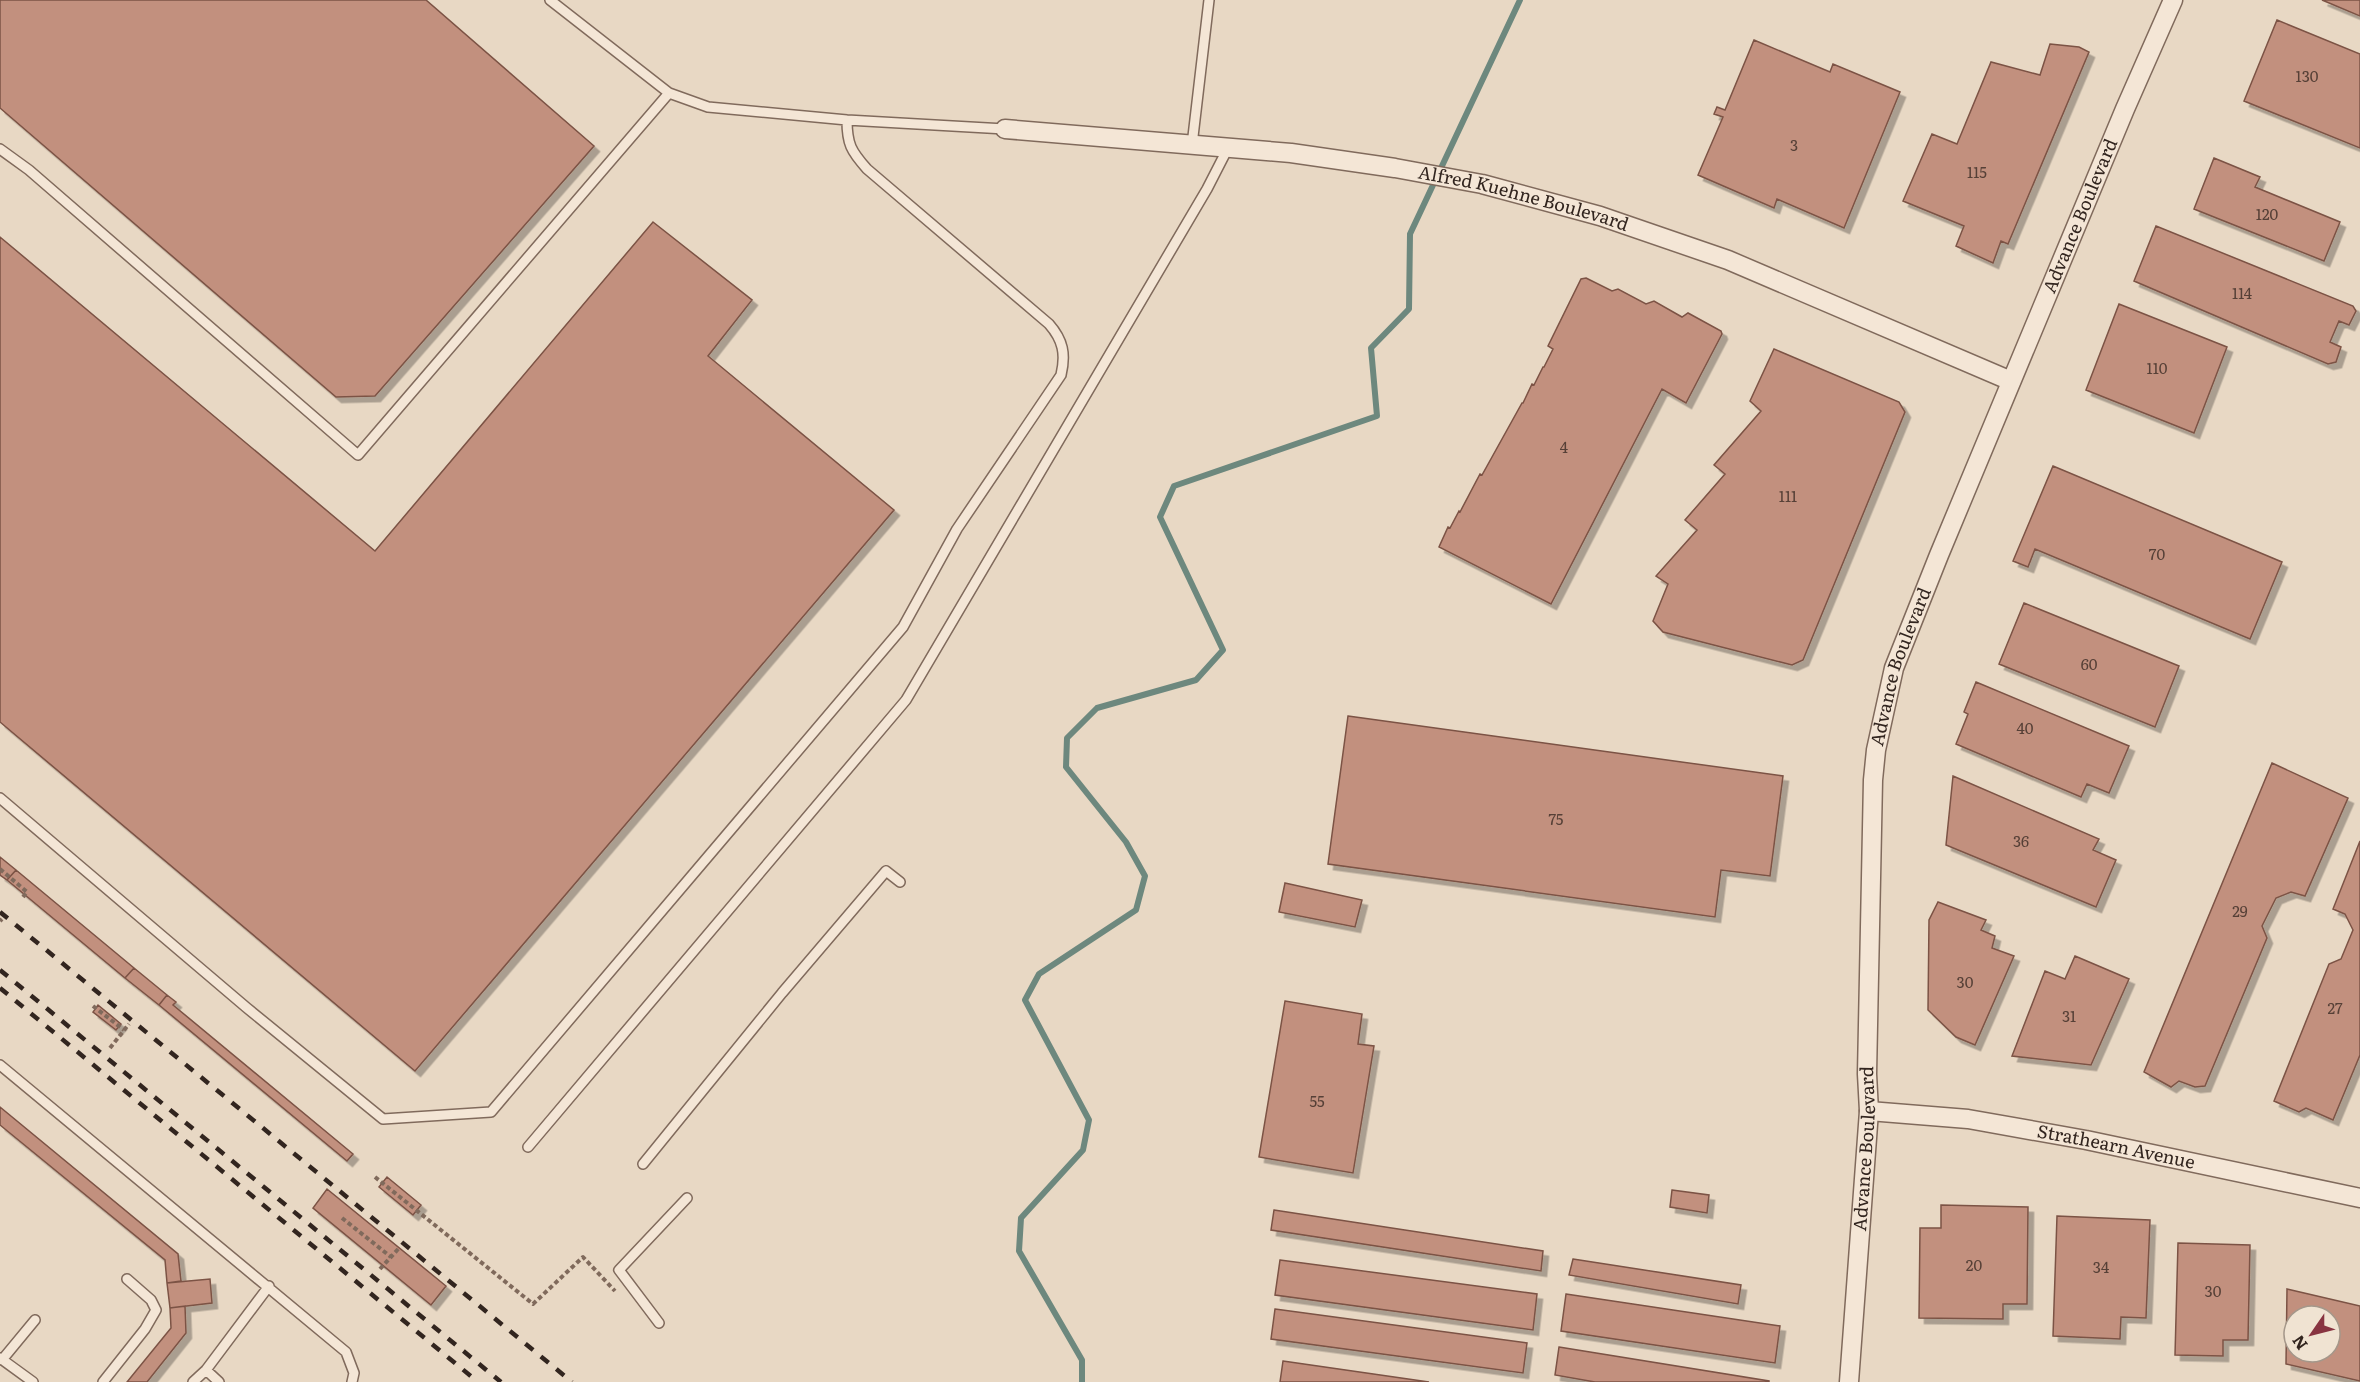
<svg xmlns="http://www.w3.org/2000/svg" width="2360" height="1382" viewBox="0 0 2360 1382" font-family="Literata,serif">
  <defs>
    <filter id="shadow"><feDropShadow dx="5.5" dy="5.5" stdDeviation="0" flood-color="#0004"/></filter>
  </defs>
  <rect width="100%" height="100%" fill="#e8d8c4"/>
  <g fill="none" stroke-linecap="round" stroke-linejoin="round">
    <!-- stream -->
    <path stroke="#6d887e" stroke-width="6" d="M 1082,1382 L 1082,1360 L 1019,1251 L 1021,1218 L 1083,1150 L 1089,1120 L 1025,1000 L 1039,974 L 1136,910 L 1145,876 L 1126,842 L 1066,767 L 1067,738 L 1097,708 L 1196,680 L 1223,650 L 1160,517 L 1174,486 L 1377,416 L 1371,348 L 1409,309 L 1410,234 L 1520,0"/>
  </g>
  <!-- building -->
  <path fill="#c2907e" stroke="#7c5345" stroke-width="1.5" fill-rule="evenodd" filter="url(#shadow)" d="M 0,0 L 426,0 L 594,146 L 375,396 L 336,397 L 0,108 Z
    M 2322,0 L 2360,0 L 2360,16 Z
    M 2277,20 L 2360,54 L 2360,148 L 2244,101 Z
    M 1754,40 L 1830,72 L 1833,64 L 1900,92 L 1844,228 L 1777,199 L 1774,208 L 1698,175 L 1723,117 L 1714,114 L 1717,107 L 1725,110 Z
    M 2050,44 L 2079,47 L 2089,52 L 2008,244 L 2001,241 L 1993,263 L 1956,246 L 1964,226 L 1903,201 L 1932,134 L 1957,144 L 1991,62 L 2040,75 Z
    M 2214,158 L 2260,177 L 2255,187 L 2340,222 L 2324,261 L 2194,209 Z
    M 653,222 L 752,300 L 708,356 L 894,510 L 415,1071 L 0,722 L 0,237 L 375,551 Z
    M 2156,226 L 2353,306 L 2356,311 L 2349,325 L 2339,321 L 2330,342 L 2341,347 L 2336,362 L 2328,364 L 2134,281 Z
    M 1586,278 L 1612,291 L 1618,289 L 1646,304 L 1654,301 L 1682,317 L 1688,313 L 1721,331 L 1722,334 L 1686,403 L 1662,389 L 1551,604 L 1439,547 L 1448,527 L 1450,528 L 1459,511 L 1460,512 L 1480,474 L 1482,475 L 1522,403 L 1523,403 L 1532,384 L 1534,385 L 1543,367 L 1544,367 L 1553,349 L 1548,346 L 1581,279 Z
    M 2119,304 L 2227,347 L 2194,433 L 2086,390 Z
    M 1774,349 L 1899,402 L 1905,412 L 1803,660 L 1792,665 L 1663,632 L 1653,621 L 1668,584 L 1656,576 L 1697,530 L 1685,520 L 1725,474 L 1714,465 L 1761,411 L 1750,401 Z
    M 2053,466 L 2282,562 L 2250,639 L 2035,549 L 2028,567 L 2013,561 Z
    M 2024,603 L 2179,666 L 2155,727 L 1999,664 Z
    M 1976,682 L 2129,746 L 2109,793 L 2087,784 L 2081,797 L 1956,744 L 1968,714 L 1964,712 Z
    M 1348,716 L 1783,776 L 1770,876 L 1721,870 L 1715,917 L 1328,864 Z
    M 2272,763 L 2348,798 L 2305,896 L 2291,892 L 2276,898 L 2262,926 L 2267,938 L 2205,1086 L 2195,1087 L 2179,1081 L 2171,1087 L 2144,1072 Z
    M 1953,776 L 2099,839 L 2093,850 L 2116,860 L 2096,907 L 1946,845 Z
    M 2360,841 L 2360,1055 L 2333,1120 L 2306,1108 L 2299,1112 L 2274,1101 L 2329,964 L 2341,959 L 2353,930 L 2345,914 L 2333,909 Z
    M 0,857 L 16,870 L 7,880 L 0,875 Z
    M 16,870 L 134,968 L 125,978 L 7,880 Z
    M 1285,883 L 1362,900 L 1355,927 L 1279,912 Z
    M 1938,902 L 1986,920 L 1981,930 L 1995,936 L 1992,948 L 2014,956 L 1975,1045 L 1956,1037 L 1928,1010 L 1929,920 Z
    M 2075,956 L 2129,979 L 2091,1065 L 2012,1056 L 2045,971 L 2065,979 Z
    M 134,968 L 167,995 L 159,1005 L 125,978 Z
    M 167,995 L 176,1002 L 173,1005 L 353,1154 L 347,1161 L 159,1005 Z
    M 1285,1001 L 1362,1014 L 1358,1044 L 1374,1046 L 1353,1173 L 1259,1157 Z
    M 98,1005 L 121,1024 L 116,1030 L 93,1012 Z
    M 0,1107 L 178,1254 L 181,1281 L 167,1283 L 165,1260 L 0,1125 Z
    M 387,1177 L 421,1205 L 413,1215 L 379,1187 Z
    M 327,1189 L 446,1286 L 431,1305 L 313,1208 Z
    M 1672,1190 L 1709,1195 L 1707,1213 L 1670,1207 Z
    M 1941,1205 L 2028,1207 L 2027,1304 L 2003,1304 L 2003,1319 L 1919,1318 L 1920,1228 L 1941,1228 Z
    M 1274,1210 L 1543,1251 L 1541,1271 L 1271,1230 Z
    M 2057,1216 L 2150,1220 L 2146,1318 L 2121,1317 L 2120,1339 L 2053,1336 Z
    M 2178,1243 L 2250,1245 L 2248,1340 L 2223,1340 L 2223,1356 L 2175,1355 Z
    M 1573,1259 L 1741,1285 L 1738,1304 L 1569,1275 Z
    M 1280,1260 L 1537,1294 L 1533,1330 L 1275,1295 Z
    M 210,1279 L 212,1303 L 170,1308 L 167,1283 Z
    M 2287,1289 L 2360,1306 L 2360,1381 L 2286,1364 ZM 2294,1316 L 2330,1316 L 2330,1352 L 2294,1352 Z
    M 1566,1294 L 1780,1326 L 1775,1363 L 1561,1331 Z
    M 185,1306 L 186,1333 L 147,1382 L 127,1382 L 171,1328 L 170,1308 Z
    M 1275,1309 L 1527,1343 L 1523,1373 L 1271,1339 Z
    M 1559,1347 L 1769,1381 L 1769,1382 L 1595,1382 L 1555,1375 Z
    M 1283,1361 L 1429,1382 L 1280,1382 Z"/>
  <g fill="none" stroke-linecap="round" stroke-linejoin="round">
    <defs>
      <path id="service" d="M 550,0 L 669,93 L 708,107 L 847,120 L 1005,129
        M 1192,145 L 1209,0
        M 0,149 L 29,170 L 358,455 L 669,93
        M 0,798 L 247,1008 L 383,1119 L 491,1112 L 903,627 L 957,529 L 1061,375 C 1066,354 1063,340 1049,324 L 867,169 C 851,151 847,144 847,120
        M 0,1065 L 346,1352 L 354,1373 L 352,1382
        M 528,1147 L 906,700 L 1207,189 L 1228,148
        M 643,1164 L 782,993 L 886,871 L 900,882
        M 659,1323 L 619,1270 L 687,1198
        M 0,1358 L 33,1382
        M 2,1360 L 35,1320
        M 206,1370 L 219,1382
        M 103,1382 L 145,1329 L 156,1310 L 151,1300 L 127,1279
        M 193,1382 L 206,1370 L 269,1286"/>
      <g id="minor">
        <path id="s1" d="M 1005,129 L 1291,153 L 1395,168 L 1482,184 L 1600,216 L 1728,260 L 2011,381"/>
        <path id="s2" d="M 1869,1111 L 1968,1119 L 2086,1140 L 2360,1198"/>
        <path id="s3" d="M 1849,1382 L 1869,1111 L 1867,1074 L 1873,780 L 1876,750 L 1894,668 L 1939,555 L 2125,109 L 2173,0"/>
      </g>
    </defs>
    <!-- service casing -->
    <use href="#service" stroke="#806a5c" stroke-width="12"/>
    <!-- minor casing -->
    <use href="#minor" stroke="#806a5c" stroke-width="21"/>
    <!-- path -->
    <path stroke="#806a5c" stroke-width="4" stroke-dasharray="4.5 3" stroke-linecap="butt" d="M 0,869 L 27,892 L 23,897
      M 0,921 L 2,919
      M 93,1006 L 124,1030
      M 110,1048 L 129,1024
      M 375,1177 L 533,1304 L 583,1257 L 615,1291
      M 342,1218 L 391,1257
      M 380,1269 L 400,1247"/>
    <!-- service -->
    <use href="#service" stroke="#f4e6d6" stroke-width="9"/>
    <!-- minor -->
    <use href="#minor" stroke="#f4e6d6" stroke-width="18"/>
    <!-- rail -->
    <path stroke="#32251f" stroke-width="4.5" stroke-dasharray="10 10" stroke-linecap="butt" d="M 0,912 L 572,1382
      M 0,970 L 501,1382
      M 0,988 L 478,1382"/>
  </g>
  <g text-anchor="middle" stroke-width="5" stroke-linejoin="round" paint-order="stroke">
    <!-- number labels -->
    <g font-size="15" fill="#564037">
      <text x="2307" y="82">130</text>
      <text x="1794" y="151">3</text>
      <text x="1977" y="178">115</text>
      <text x="2267" y="220">120</text>
      <text x="2242" y="299">114</text>
      <text x="2157" y="374">110</text>
      <text x="1564" y="453">4</text>
      <text x="1788" y="502">111</text>
      <text x="2157" y="560">70</text>
      <text x="2089" y="670">60</text>
      <text x="2025" y="734">40</text>
      <text x="1556" y="825">75</text>
      <text x="2021" y="847">36</text>
      <text x="2240" y="917">29</text>
      <text x="1965" y="988">30</text>
      <text x="2335" y="1014">27</text>
      <text x="2069" y="1022">31</text>
      <text x="1317" y="1107">55</text>
      <text x="1974" y="1271">20</text>
      <text x="2101" y="1273">34</text>
      <text x="2213" y="1297">30</text>
    </g>
    <!-- street labels -->
    <g font-size="18" fill="#32251f" stroke="#f0e3d2">
      <text dy="6" stroke="none"><textPath href="#s1" startOffset="524">Alfred Kuehne Boulevard</textPath></text>
      <text dy="6" stroke="none"><textPath href="#s3" startOffset="1206">Advance Boulevard</textPath></text>
      <text dy="6" stroke="none"><textPath href="#s3" startOffset="720">Advance Boulevard</textPath></text>
      <text dy="6" stroke="none"><textPath href="#s2" startOffset="250">Strathearn Avenue</textPath></text>
      <text dy="6" stroke="none"><textPath href="#s3" startOffset="234">Advance Boulevard</textPath></text>
    </g>
  </g>
  <!-- north arrow -->
  <g transform="translate(2312 1334) rotate(235)"><circle r="28" fill="#f0e3d2" stroke="#a4978a" stroke-width="1.5"/>
  <path d="M0-4.5L10 22L0 15L-10 22Z" fill="#883441"/>
  <text y="-9" font-size="16" font-weight="bold" text-anchor="middle" fill="#32251f">N</text>
  </g>
</svg>
